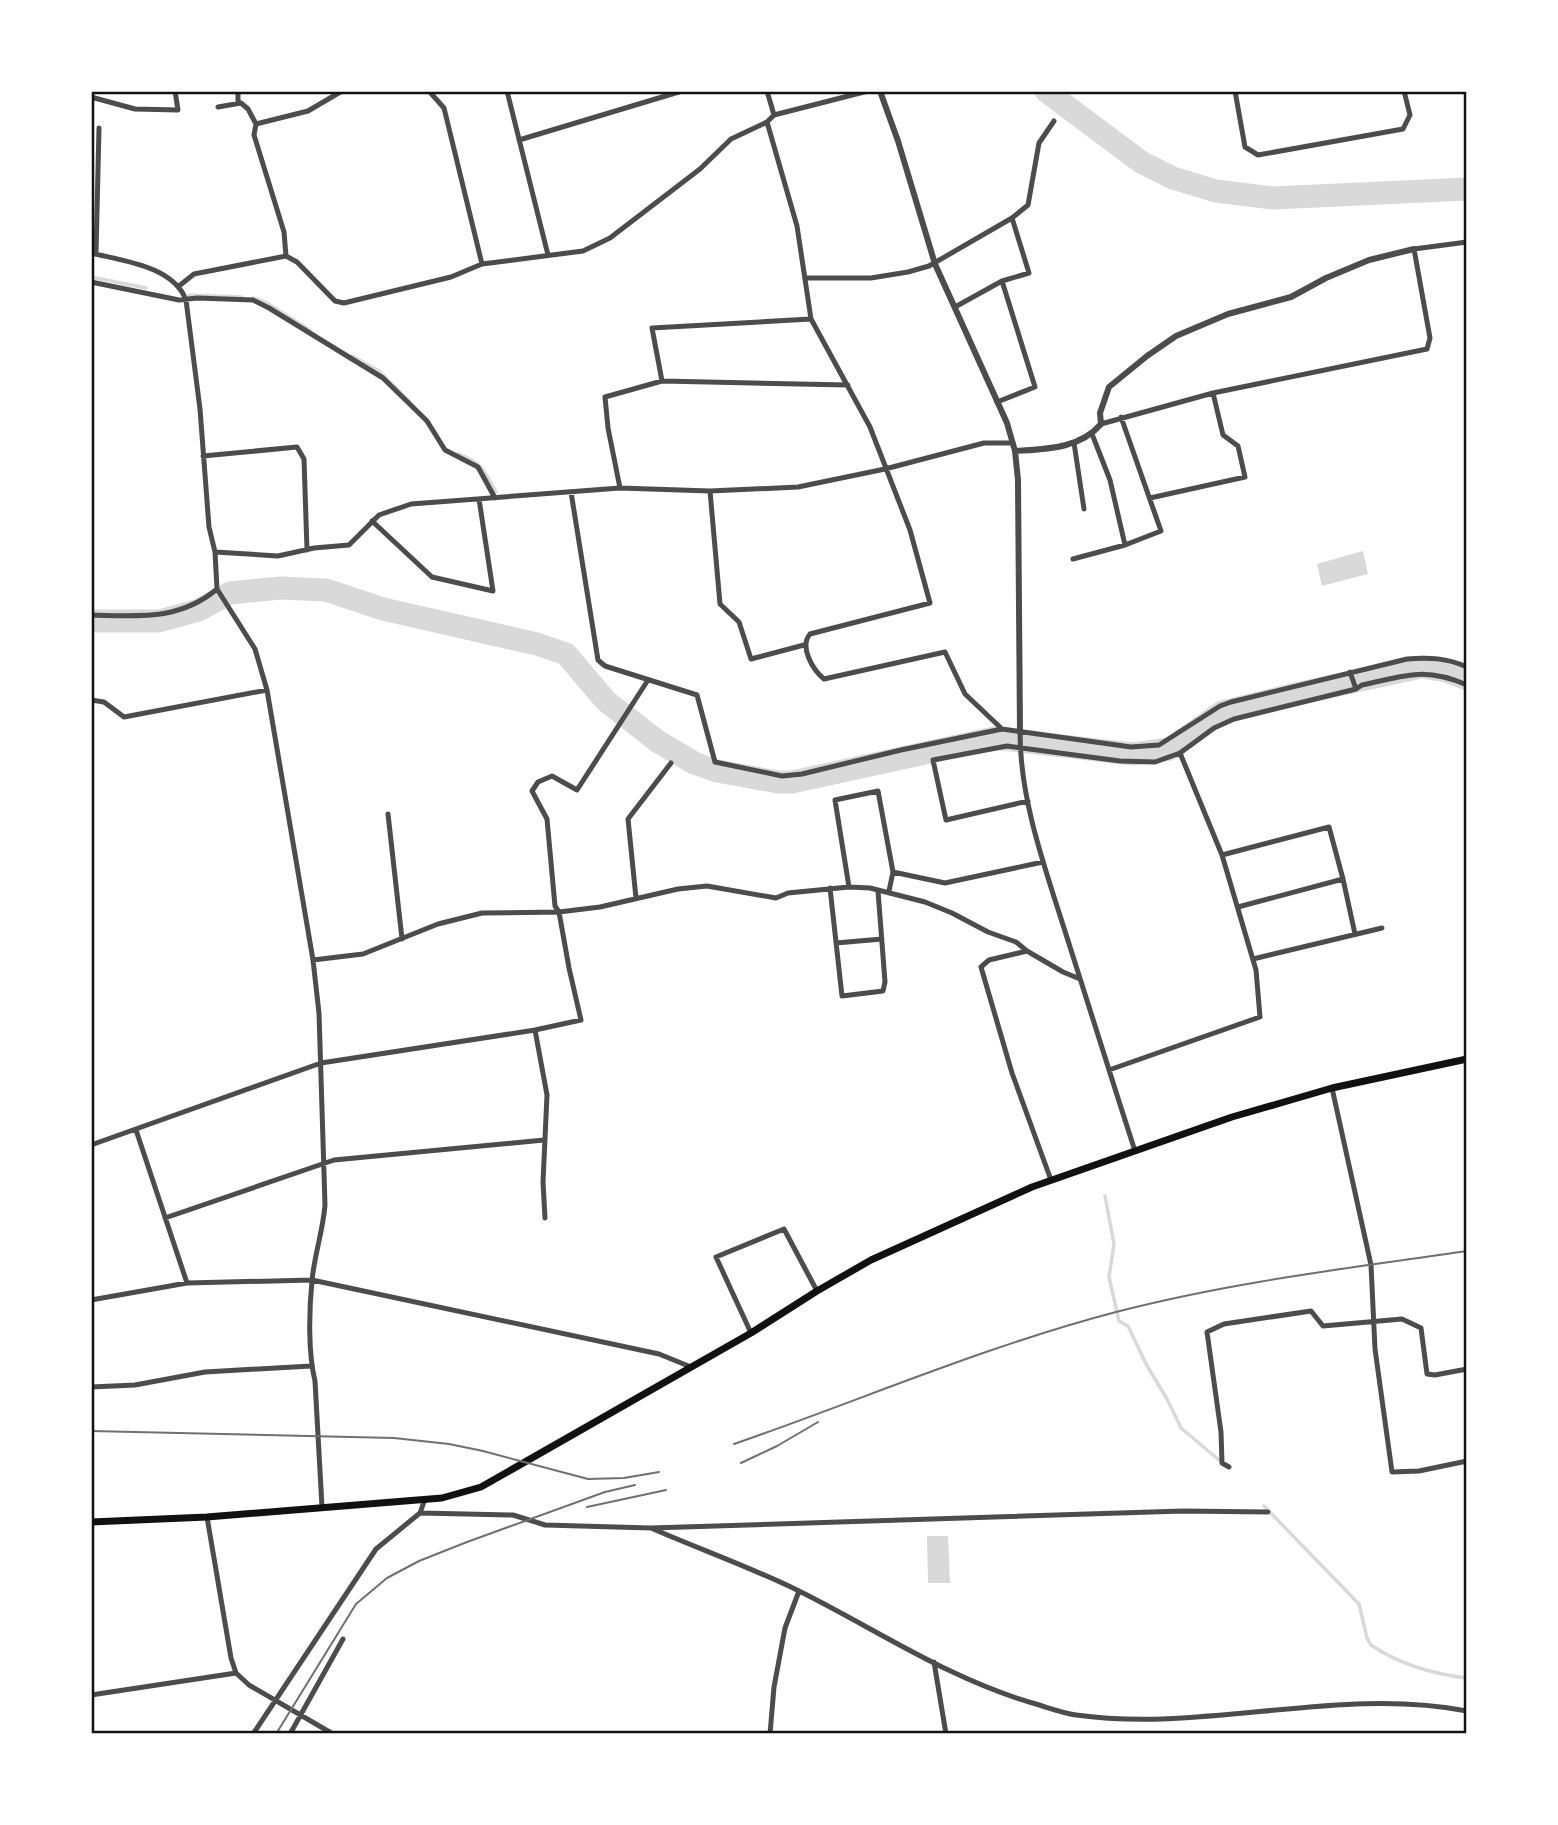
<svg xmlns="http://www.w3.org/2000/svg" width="1558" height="1825" viewBox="0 0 1558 1825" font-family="'PT Sans Narrow',sans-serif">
  <rect width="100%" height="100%" fill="#fff"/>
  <!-- water -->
  <path fill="#d9d9d9" d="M 1363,551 L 1368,574 L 1322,586 L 1317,564 Z
    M 927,1536 L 948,1536 L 950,1583 L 928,1583 Z"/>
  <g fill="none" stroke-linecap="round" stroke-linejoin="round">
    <!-- stream -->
    <path stroke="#d9d9d9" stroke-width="3.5" d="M 91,277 L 146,288
      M 189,295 L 242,297
      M 253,298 L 265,302 L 310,330
      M 352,356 L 379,371 L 409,401
      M 458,454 C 482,463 484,470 496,492
      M 1105,1196 L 1114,1244 L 1109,1277 L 1119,1321 L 1128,1326 L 1146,1364 L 1167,1399 L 1181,1428 L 1219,1460
      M 1264,1506 L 1359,1604 L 1367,1638 L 1371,1645 C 1399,1664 1433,1674 1467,1678"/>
    <!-- river -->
    <path stroke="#d9d9d9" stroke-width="23" d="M 1046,91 L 1141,162 L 1173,178 L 1216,191 L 1273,198 L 1467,189
      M 91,621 L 159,621 L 199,610 L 230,593 L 280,588 L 326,590 L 383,609 L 537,644 L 566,654 L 606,701 L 657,741 L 694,763 L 717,771 L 778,782 L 792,782 L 994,738 L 1132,754 L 1170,749 L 1222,712 L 1296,694 L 1421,667 L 1447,671 L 1467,679"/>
    <!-- minor -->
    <path stroke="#4c4c4c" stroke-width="5" d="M 238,91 L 238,102
      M 429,91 L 444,108 L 482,264
      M 507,91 L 548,255
      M 767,91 L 774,115
      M 1235,91 L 1245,147 L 1258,155 L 1403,129 L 1410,115 L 1404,91
      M 91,97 L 135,109 L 178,110 L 175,91
      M 218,107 L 241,103 L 248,109 L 256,124
      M 767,122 L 797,226 L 811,319 L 870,427 L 910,530 L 930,603 L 810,634 C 799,647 813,670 824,679 L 945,652 L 965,694 L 1002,729
      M 519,140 L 682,91
      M 91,253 C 123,261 173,266 186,300 L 200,409 L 209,527 L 215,552 L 217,589 L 255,649 L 267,690 L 313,960 L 319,1013 L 325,1205 C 323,1231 314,1256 312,1281 C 309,1310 308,1353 315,1381 L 322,1507
      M 96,254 L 99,128
      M 286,256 L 284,232 L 254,135 L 256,124 L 308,111 L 342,91
      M 806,278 L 871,278 L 908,272 L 929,266 L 1012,218 L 1028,205 L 1039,143 L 1054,121
      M 91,282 L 179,300 L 197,298 L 253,300 L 269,308 L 383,378 L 427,421 L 445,450 L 478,467 L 495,498
      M 179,286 L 194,274 L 286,256 L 297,262 L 335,301 L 344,303 L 451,277 L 482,264 L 583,251 L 610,238 L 700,169 L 731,139 L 767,122 L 774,115 L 868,91
      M 955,307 L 1002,281 L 1029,273 L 1012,218
      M 662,381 L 652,328 L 811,319
      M 997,402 L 1035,387 L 1002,281
      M 1101,424 L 1213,393 L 1427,349 L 1430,338 L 1414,249 L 1467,242
      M 1092,434 L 1110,480 L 1125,545
      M 1074,443 L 1084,509
      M 203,456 L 297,447 L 304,459 L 307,550
      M 620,488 L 608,428 L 605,397 L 662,381 L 848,385
      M 710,491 L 720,604 L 739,622 L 751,659 L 804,645
      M 571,492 L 598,660 L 605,666 L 697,695 L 715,762 L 782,776 L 802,774 L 901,750 L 1002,729 L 1131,747 L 1159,745 L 1220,706 L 1231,702 L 1407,659 C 1429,657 1447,658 1467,667
      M 1150,498 L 1245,477 L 1238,446 L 1223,435 L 1213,393
      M 372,521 L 432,577 L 493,591 L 479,499
      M 215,552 L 278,556 L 314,548 L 349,545 L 379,515 L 411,504 L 620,488 L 710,491 L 798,487 L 885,469 L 984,443 L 1013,443
      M 1073,559 L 1125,545 L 1161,531 L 1121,417
      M 91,615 C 138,616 179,621 217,589
      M 1350,672 L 1356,689
      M 91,700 L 104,702 L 124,717 L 267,690
      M 1020,732 C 1020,799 1044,865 1064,928 C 1088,1003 1111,1077 1135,1151
      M 1028,801 L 946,820 L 933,760 L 1007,746 L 1120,761 L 1155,762 L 1180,753 L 1214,728 L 1234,719 L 1356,689 L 1362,685 C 1405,676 1424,666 1467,685
      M 388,814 L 402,939
      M 1222,855 L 1329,827 L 1343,879 L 1238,907
      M 893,872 L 945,883 L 1043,862
      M 1343,879 L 1355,934
      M 849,887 L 835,800 L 878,791 L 893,872 L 889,891
      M 830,888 L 842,996 L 883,991 L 885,982 L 878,891
      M 636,898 L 628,819 L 671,763
      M 836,943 L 882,939
      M 1253,959 L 1382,928
      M 313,960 L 363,954 L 438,924 L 482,913 L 559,912 L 600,907 L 678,889 L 707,886 L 776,898 L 788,893 L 849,887 L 870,888 L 925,902 L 952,913 L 988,932 L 1016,942 L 1027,951
      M 535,1030 L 547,1095 L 543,1182 L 545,1218
      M 1109,1070 L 1260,1017 L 1256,970 L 1222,855 L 1180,753
      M 1332,1088 L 1371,1265 L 1375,1349 L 1392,1472 L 1419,1471 L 1467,1461
      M 136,1130 L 187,1283
      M 91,1145 L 321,1063 L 535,1030 L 581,1020 L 569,968 L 559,912 L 555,906 L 547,819 L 532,791 L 538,782 L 552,776 L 577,790 L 648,680
      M 1051,1180 L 1012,1073 L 981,967 L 989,960 L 1027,951 L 1063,972 L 1080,979
      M 165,1218 L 334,1160 L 544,1140
      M 91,1300 L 187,1283 L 312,1280 L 659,1354 L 691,1367
      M 751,1333 L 716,1257 L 784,1229 L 817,1291
      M 91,1387 L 135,1385 L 205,1372 L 311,1366
      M 1229,1467 L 1222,1463 L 1221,1432 L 1207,1332 L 1224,1324 L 1311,1311 L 1323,1326 L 1402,1319 L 1421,1328 L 1427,1374 L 1435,1375 L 1467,1369
      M 420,1513 L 513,1515 L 545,1525 L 651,1528 L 1183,1511 L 1268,1512
      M 207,1517 L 231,1658 L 236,1673 L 249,1685 L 333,1734
      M 651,1528 C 699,1549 750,1567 797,1590 C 876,1629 950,1680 1036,1704 C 1049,1708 1063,1713 1076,1715 C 1206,1733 1338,1686 1467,1711
      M 934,1662 L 946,1734
      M 91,1695 L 236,1673
      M 253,1734 L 376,1549 L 420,1513 L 425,1499
      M 290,1734 L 343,1639
      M 770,1734 L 774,1687 L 785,1628 L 799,1591"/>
    <!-- tertiary -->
    <path stroke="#4c4c4c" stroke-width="6" d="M 880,91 L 898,141 L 935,264 L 1007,423 L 1015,451 L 1018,480 L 1020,732
      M 1015,451 C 1045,449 1080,449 1101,424 L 1100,413 L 1109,387 L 1147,356 L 1176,336 L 1228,314 L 1291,297 L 1326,278 L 1369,260 L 1414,249"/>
    <!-- secondary -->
    <path stroke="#111" stroke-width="7" d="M 91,1522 L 207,1517 L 442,1498 L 481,1487 L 751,1333 L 817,1291 L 871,1260 L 1032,1187 L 1232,1117 L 1284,1102 L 1332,1088 L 1467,1059"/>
    <!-- tram -->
    <path stroke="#707070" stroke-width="2" d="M 91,1431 L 394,1438 L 449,1444 L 483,1451 L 588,1479 L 624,1478 L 659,1472
      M 734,1444 C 861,1400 986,1346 1116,1312 C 1231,1282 1350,1268 1467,1251
      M 741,1463 L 777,1446 L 818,1422
      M 587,1507 L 666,1490
      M 276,1734 L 356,1604 L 387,1578 L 419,1561 L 467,1542 L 605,1492 L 635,1485"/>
  </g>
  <!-- border -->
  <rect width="1558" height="1825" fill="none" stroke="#ffffff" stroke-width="186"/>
  <rect x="93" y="93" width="1372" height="1639" fill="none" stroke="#111" stroke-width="2.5"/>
</svg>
